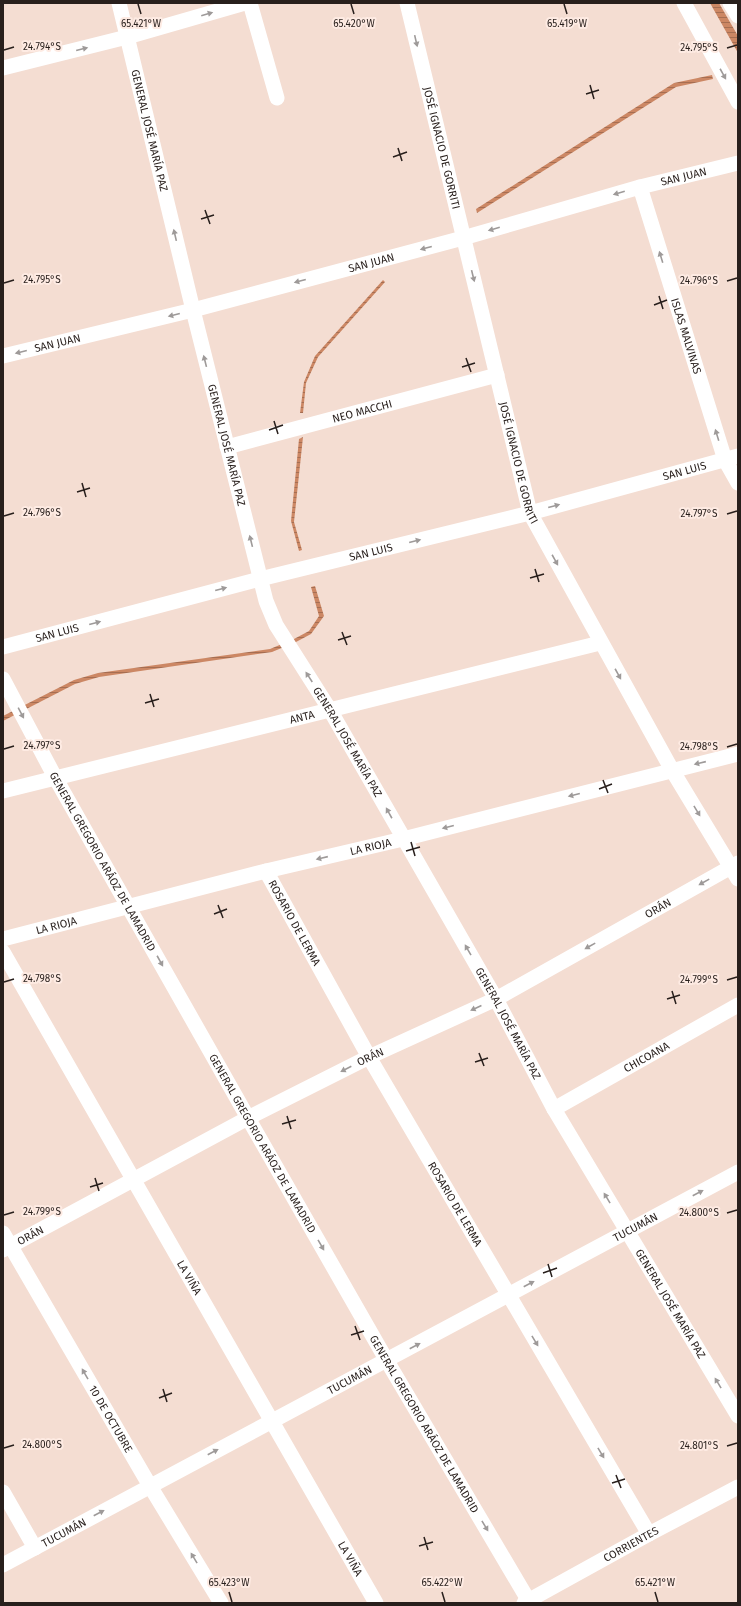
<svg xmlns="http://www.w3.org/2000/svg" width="741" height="1606" viewBox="0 0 741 1606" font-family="'Fira Sans',sans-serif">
  <defs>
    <pattern id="water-rules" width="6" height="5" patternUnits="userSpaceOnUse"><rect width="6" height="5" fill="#cc8764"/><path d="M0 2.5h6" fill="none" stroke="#a66e52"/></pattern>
  </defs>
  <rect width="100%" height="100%" fill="#f4ddd2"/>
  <!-- water -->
  <path fill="url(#water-rules)" d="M 710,3 L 719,3 L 738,36 L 738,53 Z
    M 712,75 L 713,79 L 676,87 L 477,213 L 476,209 L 674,83 Z
    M 383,280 L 385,282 L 318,357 L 306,383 L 303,413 L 300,413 L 304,382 L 315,356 Z
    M 303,437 L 294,522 L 302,550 L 299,551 L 291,521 L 299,439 Z
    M 315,586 L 324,616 L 311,634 L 296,642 L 272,652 L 99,677 L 75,684 L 3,721 L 3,716 L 74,680 L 98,673 L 270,649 L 294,639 L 309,631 L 319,616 L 311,587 Z"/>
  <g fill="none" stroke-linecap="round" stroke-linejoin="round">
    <!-- minor -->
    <g stroke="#fff" stroke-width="15">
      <path id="s1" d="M 119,3 L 193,310 L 266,601 L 276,625 L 330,710 L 496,999 L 554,1109 L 738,1416"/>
      <path d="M 250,3 L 277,98"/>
      <path id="s2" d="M 407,3 L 530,513 L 672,770 L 738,879"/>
      <path d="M 684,3 L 738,102"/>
      <path d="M 730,3 L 738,16"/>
      <path d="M 3,68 L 127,37 L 245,3"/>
      <path id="s3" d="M 640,187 L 725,460 L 738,483"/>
      <path id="s4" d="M 3,356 L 193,310 L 463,238 L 640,187 L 738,163"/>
      <path id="s5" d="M 227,447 L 497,375"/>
      <path id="s6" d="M 3,647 L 260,579 L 530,513 L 738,456"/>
      <path id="s7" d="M 3,679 L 56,779 L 248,1118 L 387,1361 L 530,1603"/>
      <path id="s8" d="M 3,791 L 600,643"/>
      <path id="s9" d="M 266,871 L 369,1057 L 649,1534"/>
      <path id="s10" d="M 3,939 L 266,871 L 403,839 L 738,754"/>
      <path id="s11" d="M 3,952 L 376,1603"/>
      <path id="s12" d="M 554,1109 L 738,1005"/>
      <path id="s13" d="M 3,1233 L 150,1486 L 221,1603"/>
      <path id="s14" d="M 3,1250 L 248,1118 L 369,1057 L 496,999 L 738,863"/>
      <path d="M 3,1492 L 35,1548"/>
      <path id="s15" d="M 3,1565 L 738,1172"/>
      <path id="s16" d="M 524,1603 L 649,1534 L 738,1487"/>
    </g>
  </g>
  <!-- one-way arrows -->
  <defs><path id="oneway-solid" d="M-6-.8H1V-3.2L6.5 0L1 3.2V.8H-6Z"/></defs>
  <g fill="#9e9a99">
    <use href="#oneway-solid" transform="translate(207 14) rotate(-16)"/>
    <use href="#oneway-solid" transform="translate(416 41) rotate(77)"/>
    <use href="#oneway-solid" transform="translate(82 49) rotate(-14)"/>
    <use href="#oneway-solid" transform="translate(723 74) rotate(61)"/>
    <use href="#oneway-solid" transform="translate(619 193) rotate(164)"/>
    <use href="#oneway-solid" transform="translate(494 229) rotate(164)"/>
    <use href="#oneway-solid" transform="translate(175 235) rotate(-103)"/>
    <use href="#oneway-solid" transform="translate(426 248) rotate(165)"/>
    <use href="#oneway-solid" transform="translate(661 257) rotate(-107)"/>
    <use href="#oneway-solid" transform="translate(473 276) rotate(76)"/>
    <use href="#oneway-solid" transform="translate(300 281) rotate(165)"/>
    <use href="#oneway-solid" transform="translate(174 315) rotate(166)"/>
    <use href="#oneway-solid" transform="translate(21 352) rotate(166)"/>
    <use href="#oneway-solid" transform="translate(205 361) rotate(-104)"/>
    <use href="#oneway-solid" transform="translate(717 435) rotate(-107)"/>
    <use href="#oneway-solid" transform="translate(554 506) rotate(-15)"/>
    <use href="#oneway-solid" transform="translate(251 541) rotate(-104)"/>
    <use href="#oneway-solid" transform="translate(415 541) rotate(-14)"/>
    <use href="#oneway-solid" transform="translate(555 560) rotate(61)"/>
    <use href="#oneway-solid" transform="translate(221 589) rotate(-15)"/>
    <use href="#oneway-solid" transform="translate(95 623) rotate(-15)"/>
    <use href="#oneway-solid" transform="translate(618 674) rotate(61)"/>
    <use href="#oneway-solid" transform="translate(309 677) rotate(-123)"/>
    <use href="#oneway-solid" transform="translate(21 713) rotate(62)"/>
    <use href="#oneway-solid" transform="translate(700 763) rotate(167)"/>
    <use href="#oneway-solid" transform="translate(574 795) rotate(166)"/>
    <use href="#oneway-solid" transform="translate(697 811) rotate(59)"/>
    <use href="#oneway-solid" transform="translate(389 813) rotate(-119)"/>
    <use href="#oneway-solid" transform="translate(448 827) rotate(166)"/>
    <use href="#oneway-solid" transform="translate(322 858) rotate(167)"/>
    <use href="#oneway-solid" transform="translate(704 882) rotate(151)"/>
    <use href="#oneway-solid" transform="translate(590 946) rotate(151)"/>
    <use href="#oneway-solid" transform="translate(468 950) rotate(-120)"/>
    <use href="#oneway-solid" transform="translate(160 961) rotate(61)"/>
    <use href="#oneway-solid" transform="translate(476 1008) rotate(155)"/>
    <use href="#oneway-solid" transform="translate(346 1069) rotate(153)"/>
    <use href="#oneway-solid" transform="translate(698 1193) rotate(-28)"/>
    <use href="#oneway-solid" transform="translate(607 1198) rotate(-121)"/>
    <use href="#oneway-solid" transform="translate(321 1245) rotate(60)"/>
    <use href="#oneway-solid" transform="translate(529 1284) rotate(-28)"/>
    <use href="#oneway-solid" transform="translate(535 1341) rotate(59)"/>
    <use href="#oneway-solid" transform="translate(415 1346) rotate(-28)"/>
    <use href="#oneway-solid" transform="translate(85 1374) rotate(-120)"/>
    <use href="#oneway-solid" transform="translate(718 1383) rotate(-121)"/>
    <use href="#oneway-solid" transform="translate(213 1452) rotate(-28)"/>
    <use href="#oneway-solid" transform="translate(601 1453) rotate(59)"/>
    <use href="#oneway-solid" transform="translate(99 1513) rotate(-28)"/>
    <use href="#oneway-solid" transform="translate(485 1526) rotate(59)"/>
    <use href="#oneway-solid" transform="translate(194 1558) rotate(-121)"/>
  </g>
  <!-- ticks -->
  <path fill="none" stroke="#281f1c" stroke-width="1.5" d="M 138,4 L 141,14M 351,4 L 354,14M 564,4 L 567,14M 727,48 L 737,45M 4,50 L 14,47M 590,85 L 594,99M 586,94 L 599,90M 398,148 L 402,161M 393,157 L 407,152M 205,210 L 210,224M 201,219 L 214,215M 727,281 L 737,278M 4,283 L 14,280M 659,296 L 663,309M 654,305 L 667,300M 466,358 L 471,372M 462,367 L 475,363M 274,421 L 278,434M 269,430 L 283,425M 82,483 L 86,497M 77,492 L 90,488M 727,514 L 737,511M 4,516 L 14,513M 535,569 L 539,582M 530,578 L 544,574M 342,632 L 347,645M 338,640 L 351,636M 150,694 L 154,707M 145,703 L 159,699M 727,747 L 737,744M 4,749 L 14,746M 603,780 L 608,793M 599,789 L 612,784M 411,842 L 415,856M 406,851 L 420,847M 218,905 L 223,918M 214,914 L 227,909M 727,980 L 737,977M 4,982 L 14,979M 672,991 L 676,1004M 667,999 L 680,995M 479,1053 L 484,1066M 475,1062 L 488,1058M 287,1116 L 291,1129M 282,1124 L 296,1120M 95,1178 L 99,1191M 90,1187 L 103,1183M 727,1213 L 737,1210M 4,1215 L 14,1212M 548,1264 L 552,1277M 543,1273 L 557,1268M 355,1326 L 360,1340M 351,1335 L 364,1331M 163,1389 L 167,1402M 159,1398 L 172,1393M 727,1446 L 737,1443M 4,1448 L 14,1445M 616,1475 L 621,1488M 612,1483 L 625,1479M 424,1537 L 428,1550M 419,1546 L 433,1542M 229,1592 L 232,1602M 442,1592 L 445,1602M 655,1592 L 658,1602"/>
  <g text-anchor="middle" stroke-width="4" stroke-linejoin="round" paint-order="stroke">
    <!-- street labels -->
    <g font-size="11" fill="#281f1c" stroke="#feebe3">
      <text dy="4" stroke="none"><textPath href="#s1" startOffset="131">GENERAL JOSÉ MARÍA PAZ</textPath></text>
      <text dy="4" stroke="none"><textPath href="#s2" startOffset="149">JOSÉ IGNACIO DE GORRITI</textPath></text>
      <text dy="4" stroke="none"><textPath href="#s4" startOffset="704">SAN JUAN</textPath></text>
      <text dy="4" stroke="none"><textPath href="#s4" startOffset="380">SAN JUAN</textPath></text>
      <text dy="4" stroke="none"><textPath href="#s3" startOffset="156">ISLAS MALVINAS</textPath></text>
      <text dy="4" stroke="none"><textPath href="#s4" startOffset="56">SAN JUAN</textPath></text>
      <text dy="4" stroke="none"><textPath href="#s5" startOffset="140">NEO MACCHI</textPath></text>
      <text dy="4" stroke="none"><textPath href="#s1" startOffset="455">GENERAL JOSÉ MARÍA PAZ</textPath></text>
      <text dy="4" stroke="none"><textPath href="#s2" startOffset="473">JOSÉ IGNACIO DE GORRITI</textPath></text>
      <text dy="4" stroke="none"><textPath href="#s6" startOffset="704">SAN LUIS</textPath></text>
      <text dy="4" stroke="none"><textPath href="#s6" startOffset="380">SAN LUIS</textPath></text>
      <text dy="4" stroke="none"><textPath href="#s6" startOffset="56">SAN LUIS</textPath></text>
      <text dy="4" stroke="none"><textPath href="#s8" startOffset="308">ANTA</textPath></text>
      <text dy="4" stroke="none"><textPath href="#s1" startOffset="779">GENERAL JOSÉ MARÍA PAZ</textPath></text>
      <text dy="4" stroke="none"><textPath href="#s10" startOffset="379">LA RIOJA</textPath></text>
      <text dy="4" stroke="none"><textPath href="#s7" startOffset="208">GENERAL GREGORIO ARÁOZ DE LAMADRID</textPath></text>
      <text dy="4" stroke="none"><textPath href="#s14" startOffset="739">ORÁN</textPath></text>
      <text dy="4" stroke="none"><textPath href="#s9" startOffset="59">ROSARIO DE LERMA</textPath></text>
      <text dy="4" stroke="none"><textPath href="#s10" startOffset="55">LA RIOJA</textPath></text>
      <text dy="4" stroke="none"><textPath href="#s1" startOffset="1103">GENERAL JOSÉ MARÍA PAZ</textPath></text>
      <text dy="4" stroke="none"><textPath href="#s14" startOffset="415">ORÁN</textPath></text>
      <text dy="4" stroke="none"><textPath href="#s12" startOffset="106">CHICOANA</textPath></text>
      <text dy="4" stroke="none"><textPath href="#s7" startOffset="532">GENERAL GREGORIO ARÁOZ DE LAMADRID</textPath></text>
      <text dy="4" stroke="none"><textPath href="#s9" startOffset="383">ROSARIO DE LERMA</textPath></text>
      <text dy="4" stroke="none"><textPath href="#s15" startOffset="717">TUCUMÁN</textPath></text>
      <text dy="4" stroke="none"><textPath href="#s14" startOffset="31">ORÁN</textPath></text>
      <text dy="4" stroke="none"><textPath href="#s11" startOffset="375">LA VIÑA</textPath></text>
      <text dy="4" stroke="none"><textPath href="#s1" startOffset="1427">GENERAL JOSÉ MARÍA PAZ</textPath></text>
      <text dy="4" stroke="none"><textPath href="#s15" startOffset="393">TUCUMÁN</textPath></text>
      <text dy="4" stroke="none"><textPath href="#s13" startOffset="215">10 DE OCTUBRE</textPath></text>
      <text dy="4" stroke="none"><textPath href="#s7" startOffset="856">GENERAL GREGORIO ARÁOZ DE LAMADRID</textPath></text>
      <text dy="4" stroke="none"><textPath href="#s15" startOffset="69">TUCUMÁN</textPath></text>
      <text dy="4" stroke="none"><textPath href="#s16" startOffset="122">CORRIENTES</textPath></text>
      <text dy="4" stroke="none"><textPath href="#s11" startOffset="699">LA VIÑA</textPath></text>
    </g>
  </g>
  <g font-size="10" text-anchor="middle" fill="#281f1c" stroke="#feebe3" stroke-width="4" stroke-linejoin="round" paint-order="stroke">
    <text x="141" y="27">65.421°W</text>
    <text x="354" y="27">65.420°W</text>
    <text x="567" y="27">65.419°W</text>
    <text x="42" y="50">24.794°S</text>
    <text x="699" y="51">24.795°S</text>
    <text x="42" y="283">24.795°S</text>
    <text x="699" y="284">24.796°S</text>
    <text x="42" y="516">24.796°S</text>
    <text x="699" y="517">24.797°S</text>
    <text x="42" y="749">24.797°S</text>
    <text x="699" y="750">24.798°S</text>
    <text x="42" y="982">24.798°S</text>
    <text x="699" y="983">24.799°S</text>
    <text x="42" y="1215">24.799°S</text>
    <text x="699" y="1216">24.800°S</text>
    <text x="42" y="1448">24.800°S</text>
    <text x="699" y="1449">24.801°S</text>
    <text x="229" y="1586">65.423°W</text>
    <text x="442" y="1586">65.422°W</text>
    <text x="655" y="1586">65.421°W</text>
  </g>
  <!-- border -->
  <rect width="741" height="1606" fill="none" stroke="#281f1c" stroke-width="8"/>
</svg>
